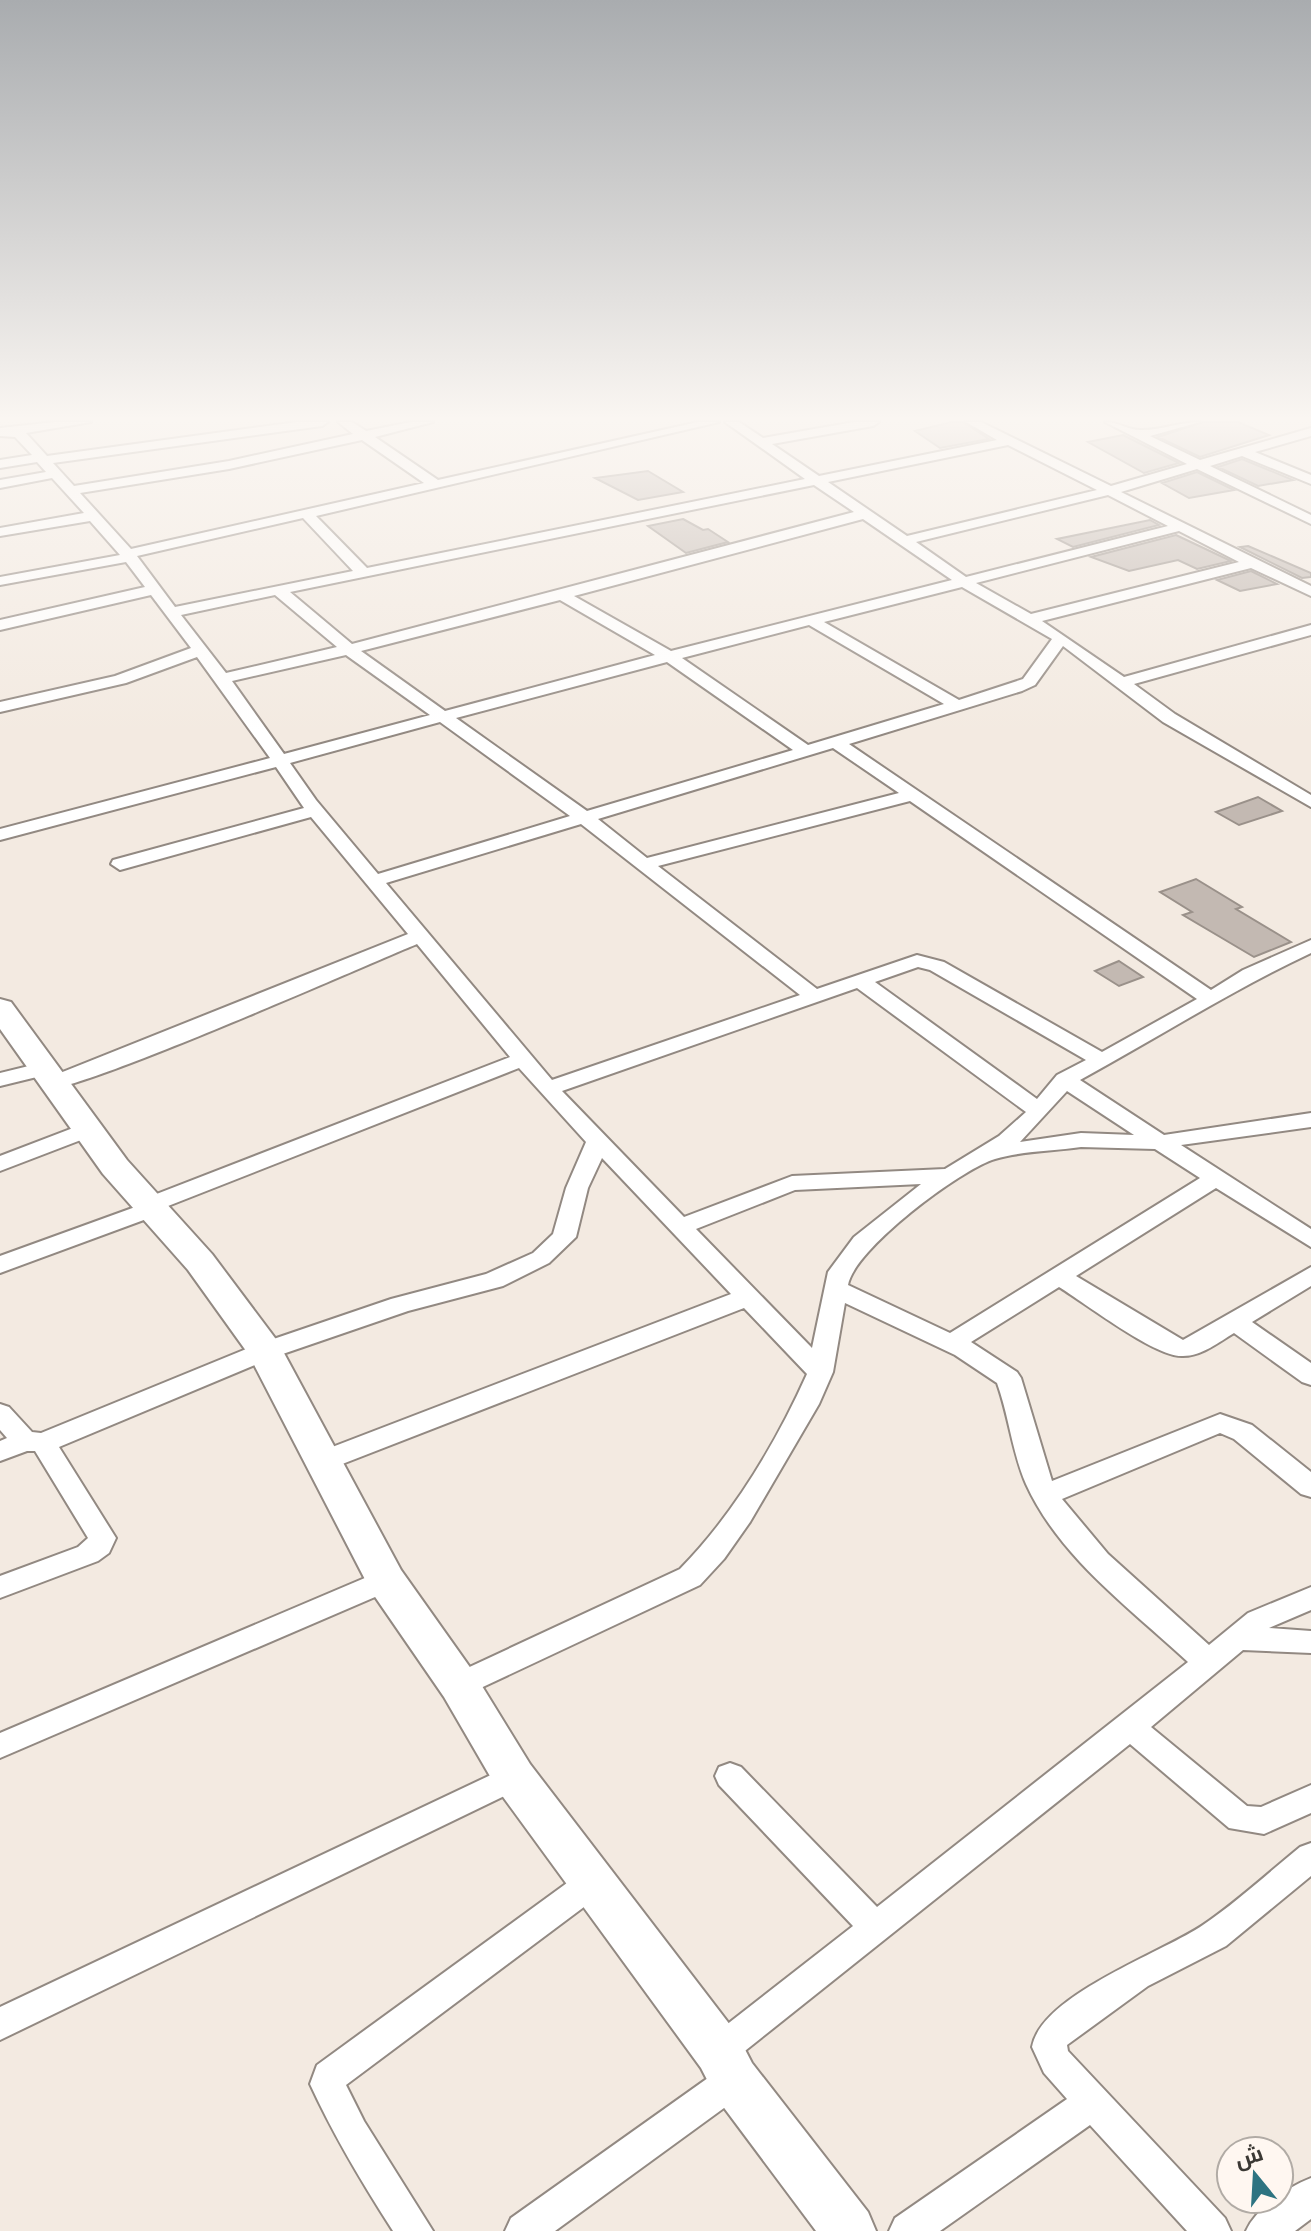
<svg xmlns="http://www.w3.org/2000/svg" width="1311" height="2231" viewBox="0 0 1311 2231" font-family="Raleway,Cairo,sans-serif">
  <rect width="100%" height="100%" fill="#f3eae1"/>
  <!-- building -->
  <path fill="#c3b9b2" stroke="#9a918a" stroke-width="2" d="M 952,422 L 963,422 L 989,439 L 940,448 L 915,431 Z
    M 1203,422 L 1238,422 L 1269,435 L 1200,457 L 1158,437 Z
    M 1123,435 L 1179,463 L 1144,473 L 1088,442 Z
    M 1242,459 L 1293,480 L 1258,486 L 1218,467 Z
    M 648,471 L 683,492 L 638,500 L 595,478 Z
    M 1197,472 L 1234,490 L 1189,498 L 1162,483 Z
    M 683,519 L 703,530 L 708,529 L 728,542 L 686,553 L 648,526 Z
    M 1150,520 L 1159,525 L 1073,547 L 1057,539 Z
    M 1176,535 L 1231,561 L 1197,569 L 1178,560 L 1129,571 L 1091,557 Z
    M 1248,546 L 1311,573 L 1311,577 L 1302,578 L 1240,547 Z
    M 1251,571 L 1277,584 L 1240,591 L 1217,580 Z
    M 1258,797 L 1282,811 L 1239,825 L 1216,812 Z
    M 1196,879 L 1242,907 L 1236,909 L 1291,942 L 1254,957 L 1183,915 L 1192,912 L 1160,892 Z
    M 1119,961 L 1143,977 L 1119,986 L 1095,971 Z"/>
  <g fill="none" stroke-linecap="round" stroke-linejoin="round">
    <defs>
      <path id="street" d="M 55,422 L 91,422 L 26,433 L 47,456 L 297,422 L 328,422 L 322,426 L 53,463 L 74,486 L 229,461 L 353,434 L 338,422 L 352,422 L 366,431 L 411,422 L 433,422 L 375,437 L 438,480 L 698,422 L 719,422 L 316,516 L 367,568 L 805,479 L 725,422 L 739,422 L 763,438 L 854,422 L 879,422 L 873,426 L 772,444 L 819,476 L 997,440 L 966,422 L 981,422 L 1111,486 L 1187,464 L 1105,422 C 1118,422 1130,431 1142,430 C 1162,430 1180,422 1200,422 L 1150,436 L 1200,460 L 1311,428 L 1311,436 L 1255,452 L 1311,475 L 1311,484 L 1242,456 L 1210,466 L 1311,515 L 1311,524 L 1197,469 L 1121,492 L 1311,586 L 1311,596 L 1251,568 L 1042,621 L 1124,677 L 1311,625 L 1311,635 L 1134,684 L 1175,714 L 1311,795 L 1311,807 L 1163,722 L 1063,646 L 1035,685 L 1022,691 L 849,744 L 1211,990 L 1243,970 L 1311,940 L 1311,953 C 1232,990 1157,1038 1080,1080 L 1164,1135 L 1311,1113 L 1311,1127 L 1181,1145 L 1311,1229 L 1311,1247 L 1216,1188 L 1076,1276 L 1183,1340 L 1311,1267 L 1311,1286 L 1252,1322 L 1311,1363 L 1311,1385 L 1302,1382 L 1234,1333 C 1219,1342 1202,1356 1183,1356 C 1156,1358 1085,1303 1059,1287 L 971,1342 L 1017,1372 L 1021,1378 L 1052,1481 L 1220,1414 L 1252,1425 L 1311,1472 L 1311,1497 L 1301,1494 L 1234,1439 L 1220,1433 L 1062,1499 L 1108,1554 L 1209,1645 L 1248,1613 L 1311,1587 L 1311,1610 L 1269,1628 L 1311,1631 L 1311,1653 L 1243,1650 L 1151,1727 L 1247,1806 L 1261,1807 L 1311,1785 L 1311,1813 L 1264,1834 L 1229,1828 L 1130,1744 L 731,2062 L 719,2067 L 707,2062 L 702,2051 L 707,2040 L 853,1926 L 719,1785 L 715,1776 L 719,1767 L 730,1763 L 741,1767 L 877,1907 L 1188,1662 C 1131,1609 1059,1557 1026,1484 C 1012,1452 1009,1416 997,1383 L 955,1355 L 845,1303 L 833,1372 L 819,1404 L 750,1522 L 724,1559 L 700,1585 L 470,1693 L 459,1697 L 448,1693 L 444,1685 L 448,1677 L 680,1569 C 733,1515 776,1443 807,1374 L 744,1308 L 332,1468 L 323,1471 L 314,1468 L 310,1461 L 314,1454 L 731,1294 L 602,1158 L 588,1188 L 576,1237 L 549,1263 L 503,1286 L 408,1311 L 274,1357 L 59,1447 L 116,1538 L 109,1553 L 98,1561 L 0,1598 L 0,1576 L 78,1547 L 88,1538 L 35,1451 L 27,1451 L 0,1461 L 0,1441 L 7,1438 L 0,1430 L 0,1404 L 9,1407 L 32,1432 L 41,1433 L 256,1345 L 391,1299 L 486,1274 L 533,1253 L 553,1234 L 566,1188 L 586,1142 L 519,1068 L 163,1208 L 160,1214 L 0,1273 L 0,1256 L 138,1206 L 141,1200 L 510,1057 L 417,944 C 369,964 72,1095 45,1089 L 42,1084 L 45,1079 L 408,934 L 311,817 L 120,870 L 111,864 L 113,860 L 304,808 L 276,767 L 0,840 L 0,829 L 270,758 L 197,657 L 126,683 L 0,712 L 0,702 L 115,676 L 191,648 L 151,595 L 0,630 L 0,620 L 145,587 L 126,562 L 0,585 L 0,577 L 120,555 L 90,521 L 0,536 L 0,528 L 84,513 L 52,478 L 0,488 L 0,480 L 46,472 L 37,462 L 0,468 L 0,460 L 32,455 L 15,437 L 0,436 L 0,428 ZM 362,440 L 424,483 L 131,549 L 80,493 L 229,469 ZM 1008,445 L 1097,490 L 907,536 L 828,482 ZM 814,485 L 854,512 L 352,644 L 290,592 ZM 1108,495 L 1168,526 L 966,577 L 916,542 ZM 303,518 L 353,571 L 175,607 L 137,556 ZM 863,519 L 952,580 L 671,651 L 574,596 ZM 1179,531 L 1239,562 L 1031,614 L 976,583 ZM 962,587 L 1052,639 L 1023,679 L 959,700 L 824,622 ZM 275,595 L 337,647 L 226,673 L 181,615 ZM 560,600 L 655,655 L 445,711 L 361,651 ZM 809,625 L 944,704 L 808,745 L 682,658 ZM 346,655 L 430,715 L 284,754 L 232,681 ZM 667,662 L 793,750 L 587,811 L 456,718 ZM 440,722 L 570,816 L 378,874 L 316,800 L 290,763 ZM 833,748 L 899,793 L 647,858 L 598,819 ZM 910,801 L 1197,999 L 1102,1052 L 944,962 L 917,955 L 817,989 L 658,866 ZM 581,824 L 800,995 L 552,1080 L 386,883 ZM 918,967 L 930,970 L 1086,1060 L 1057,1075 L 1037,1099 L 875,982 ZM 857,988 L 1026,1112 L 999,1136 L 945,1169 L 792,1176 L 684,1217 L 562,1091 ZM 1067,1091 L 1134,1135 L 1081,1133 L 1020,1142 ZM 1081,1147 L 1155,1149 L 1200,1178 L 950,1333 L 848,1285 C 854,1249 961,1169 995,1159 C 1021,1151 1054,1151 1081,1147 ZM 921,1184 L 854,1237 L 828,1272 L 812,1348 L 696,1229 L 795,1190 Z
        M 41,1063 L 49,1064 L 52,1069 L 49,1074 L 0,1086 L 0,1073 Z
        M 86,1123 L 97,1130 L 94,1135 L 0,1171 L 0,1156 Z
        M 386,1569 L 396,1572 L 400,1580 L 396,1588 L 0,1758 L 0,1733 Z
        M 514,1764 L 525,1768 L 529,1777 L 525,1786 L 0,2040 L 0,2007 Z
        M 1311,1843 L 1311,1876 L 1226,1946 L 1148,1986 L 1067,2045 L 1068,2051 L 1225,2218 L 1231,2231 L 1187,2231 L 1090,2125 L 940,2231 L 889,2231 L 895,2218 L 1067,2099 L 1044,2073 L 1032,2047 C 1041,1995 1162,1953 1203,1925 C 1237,1902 1268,1873 1300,1847 Z
        M 593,1868 L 604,1872 L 609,1882 L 604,1892 L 346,2085 L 364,2121 L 433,2231 L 393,2231 C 362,2183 334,2136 310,2084 L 317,2065 L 582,1872 Z
        M 734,2064 L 746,2068 L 752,2080 L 746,2092 L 555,2231 L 505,2231 L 511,2218 L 722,2068 Z
        M 1311,2178 L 1311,2219 L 1295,2231 L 1246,2231 C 1256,2208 1288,2187 1311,2178 Z"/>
      <path id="secondary" d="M 0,999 L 11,1002 L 127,1160 L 212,1254 L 278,1342 L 401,1570 L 474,1673 L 530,1764 L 737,2034 L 752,2063 L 868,2212 L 876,2231 L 816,2231 L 716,2097 L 701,2068 L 498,1790 L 444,1697 L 371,1591 L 249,1355 L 188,1270 L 103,1174 L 0,1029 Z"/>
    </defs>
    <!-- street casing -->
    <use href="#street" stroke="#928982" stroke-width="4"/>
    <!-- secondary casing -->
    <use href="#secondary" stroke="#928982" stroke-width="4"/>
    <!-- street -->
    <use href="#street" fill="#fff" fill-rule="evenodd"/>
    <!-- secondary -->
    <use href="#secondary" fill="#fff" fill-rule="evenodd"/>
  </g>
  <!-- sky -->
  <linearGradient id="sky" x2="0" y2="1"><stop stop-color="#a9acaf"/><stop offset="0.57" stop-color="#faf6f2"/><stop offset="1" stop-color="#faf6f2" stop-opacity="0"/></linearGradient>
  <rect width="1311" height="734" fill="url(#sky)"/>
  <!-- north arrow -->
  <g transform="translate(1255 2175) rotate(342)"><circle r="38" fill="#fff7f1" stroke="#b1aba5" stroke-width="2"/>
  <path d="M0-6L14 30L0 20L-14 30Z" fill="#2d7381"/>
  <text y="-12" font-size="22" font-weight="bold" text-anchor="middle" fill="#3b3834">ش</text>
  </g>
</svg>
